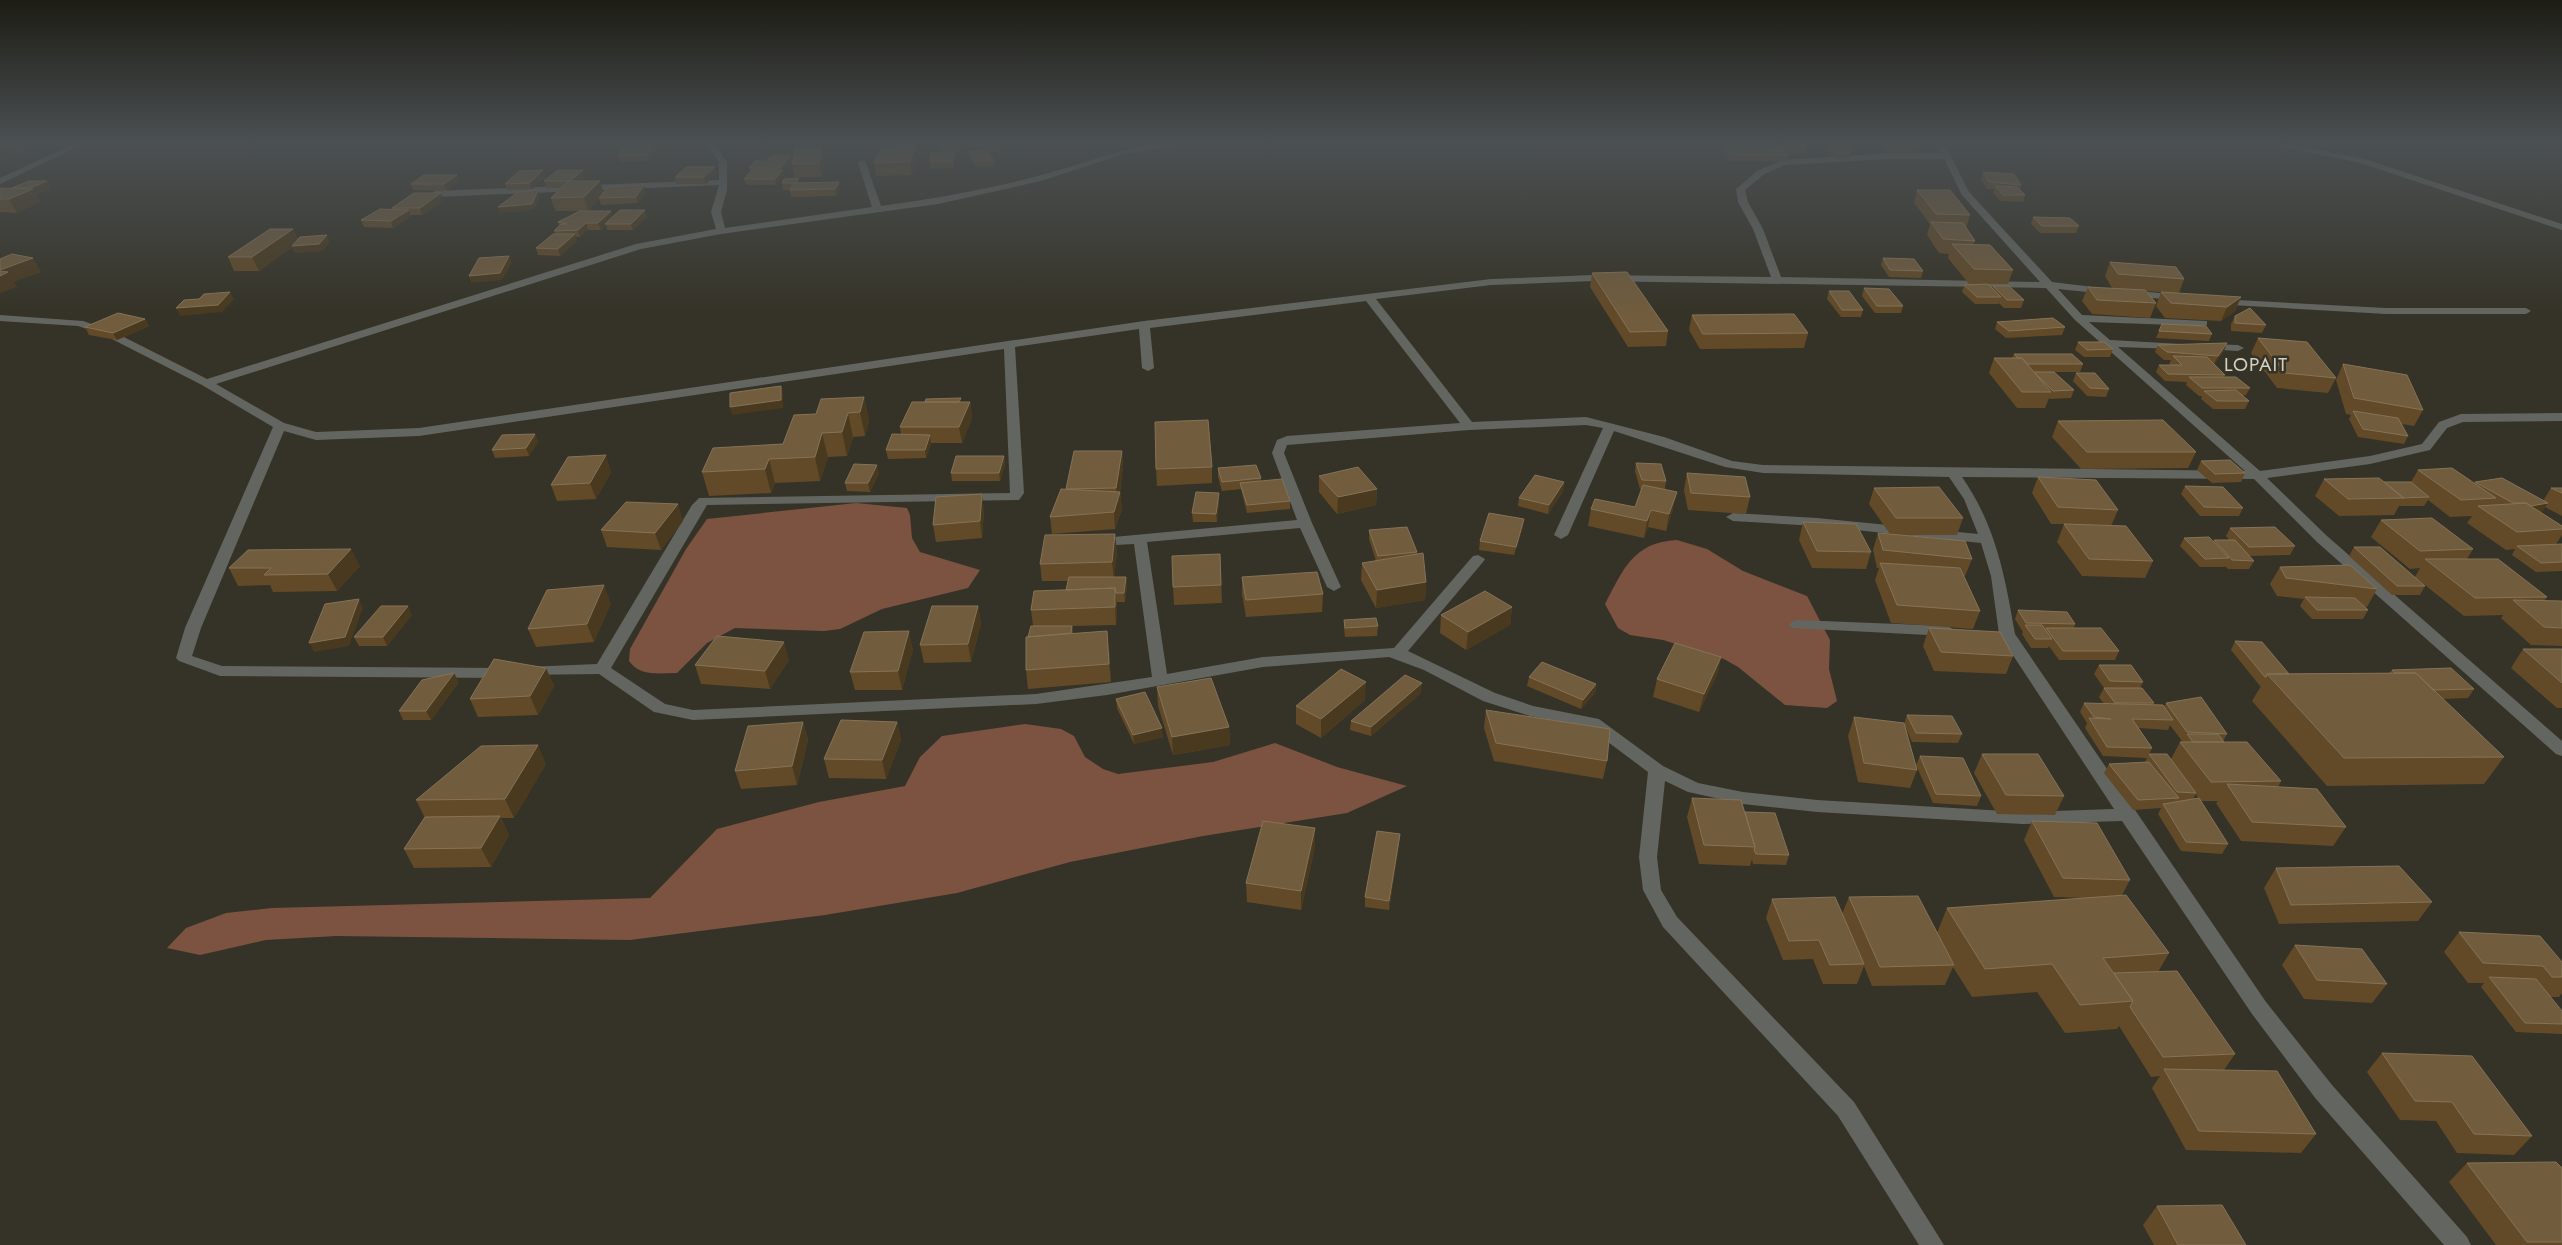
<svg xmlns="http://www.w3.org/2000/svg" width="2562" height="1245" viewBox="0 0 2562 1245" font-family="Jost,sans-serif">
  <rect width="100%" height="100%" fill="#353327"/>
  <!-- forest -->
  <path fill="#7b5340" d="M 856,503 L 907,508 L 910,515 L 912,538 L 920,552 L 980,570 L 968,588 L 882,609 L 840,629 L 824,631 L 735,628 L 707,643 L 677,673 C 659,673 640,677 629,661 L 630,649 L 686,549 L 707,519 Z
    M 1677,540 L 1707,549 L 1743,571 L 1807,596 L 1830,640 L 1829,669 L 1837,701 L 1827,708 L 1785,705 L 1738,667 L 1724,659 L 1663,640 L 1630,635 L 1618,628 L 1605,604 C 1623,570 1633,542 1677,540 Z
    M 1025,724 L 1061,729 L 1074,736 L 1085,757 L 1103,769 L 1118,774 L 1213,762 L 1275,743 L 1337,767 L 1407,786 L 1347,813 L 1203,836 L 1070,862 L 957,893 L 825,915 L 630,940 L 336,936 L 266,940 L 200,955 L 167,948 L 186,928 L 226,913 L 272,908 L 650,898 L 717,829 L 819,802 L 905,786 L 920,757 L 942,736 Z"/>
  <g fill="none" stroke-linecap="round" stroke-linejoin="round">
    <!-- minor -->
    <path fill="#636660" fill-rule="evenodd" d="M 80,141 L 90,141 L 0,184 L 0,178 Z
      M 704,141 L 712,141 L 727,162 L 727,190 L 721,212 L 725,228 L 872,207 L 858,163 L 862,160 L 866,163 L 881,206 C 932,199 984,190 1034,177 C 1090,163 1146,136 1205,141 L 1124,154 L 1041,181 L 938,204 L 721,234 L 641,249 L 216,384 L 284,423 L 316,432 L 419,428 L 1144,321 L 1491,279 L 1593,275 L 1771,277 L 1753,229 L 1738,202 L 1736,189 L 1757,171 L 1783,160 L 1889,153 L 1941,153 L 1935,141 L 1943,141 L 1969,192 L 2052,282 L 2110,289 L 2110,293 L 2106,294 L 2058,289 L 2082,315 L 2207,321 L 2207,325 L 2203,326 L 2089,322 L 2110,340 L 2182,344 L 2184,346 L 2178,349 L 2118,347 L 2260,471 L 2370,456 L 2422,444 L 2439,422 L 2461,414 L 2562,413 L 2562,421 L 2463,422 L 2447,428 L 2430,450 L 2370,464 L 2267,478 L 2327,536 L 2562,741 L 2562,756 L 2556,754 L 2317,542 L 2254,479 L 1962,477 C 1996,526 2005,576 2015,634 L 2266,1002 L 2332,1085 L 2467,1237 L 2471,1245 L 2444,1245 L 2316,1099 L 2252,1014 L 2122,821 L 2022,824 L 1817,812 L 1743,804 L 1688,792 L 1665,781 L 1657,857 L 1661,890 L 1677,917 L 1854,1102 L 1944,1245 L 1919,1245 L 1838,1116 L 1663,927 L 1643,890 L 1639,857 L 1648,772 L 1588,727 L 1530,716 L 1483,701 L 1424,670 L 1389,657 L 1263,667 L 1107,695 L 1036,704 L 693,720 L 654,712 L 599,674 L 521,675 L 519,672 L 521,669 L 527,667 L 597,664 L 692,505 L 699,498 L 1010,493 L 1004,349 L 419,436 L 316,440 L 284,431 L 201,628 L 192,656 L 222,666 L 504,668 L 512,673 L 504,678 L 220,676 L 179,661 L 176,658 L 185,628 L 273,427 L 202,385 L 104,335 L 78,326 L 0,321 L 0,315 L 83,321 L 112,331 L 207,379 L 636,244 L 716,229 L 711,212 L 719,185 L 435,197 L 431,194 L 435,191 L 719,180 L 719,162 ZM 1889,159 L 1944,159 L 1962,195 L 2040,282 L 1781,277 L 1763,229 L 1748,202 L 1745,190 L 1763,175 L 1784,165 ZM 1593,281 L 2046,288 L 2075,320 L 2245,471 L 1763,465 L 1732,461 L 1664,437 L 1586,417 L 1472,422 L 1376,299 L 1491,285 ZM 1366,301 L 1460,423 L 1287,436 L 1277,440 L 1272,453 L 1297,520 L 1092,539 L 1090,542 L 1097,546 L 1134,544 L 1152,677 L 1036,694 L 693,710 L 665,704 L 611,668 L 707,505 L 1019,500 L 1024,493 L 1015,347 L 1139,329 L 1142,368 L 1148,371 L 1154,368 L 1150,328 ZM 1586,425 L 1603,428 L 1554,535 L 1561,539 L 1568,535 L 1614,431 L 1725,467 L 1763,473 L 1949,477 L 1964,499 L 1978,534 L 1817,518 L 1733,513 L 1726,517 L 1733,521 L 1817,526 L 1981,543 L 1991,576 L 1999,634 L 2114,809 L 2022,812 L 1817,800 L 1743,792 L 1698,783 L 1663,766 L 1599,719 L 1533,706 L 1495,693 L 1408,651 L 1483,562 L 1485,559 L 1478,555 L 1473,556 L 1394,648 L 1263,657 L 1167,674 L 1147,542 L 1300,528 L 1327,587 L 1334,591 L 1341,587 L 1312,523 L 1284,453 L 1287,445 L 1469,430 Z
      M 2256,141 L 2271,141 L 2365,159 L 2562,224 L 2562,230 L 2360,163 Z
      M 2129,290 L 2180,295 L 2185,298 L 2180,301 L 2125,295 L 2124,293 Z
      M 2218,299 L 2386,308 L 2526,308 L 2531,311 L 2526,314 L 2386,314 L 2214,304 L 2213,302 Z
      M 2206,344 L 2238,345 L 2244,348 L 2238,351 L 2202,349 L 2202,345 Z
      M 1797,620 L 1948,626 L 1956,631 L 1948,636 L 1792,628 L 1789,625 L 1792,622 Z"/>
  </g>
  <!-- wall -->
  <path fill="#624a28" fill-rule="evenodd" d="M 7,141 L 55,141 L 44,145 L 19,144 L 25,155 Z
    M 637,141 L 677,141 L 676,145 L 656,147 L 657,151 L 649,161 L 619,162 L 618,156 L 637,145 Z
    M 897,141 L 918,141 L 918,143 L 916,151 L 917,161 L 912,175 L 876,176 L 874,163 L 895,149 Z
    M 976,141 L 1001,141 L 1001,152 L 988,152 L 994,161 L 995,167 L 976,167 L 970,158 L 969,152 L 976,151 Z
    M 1781,141 L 1810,141 L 1808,147 L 1805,147 L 1806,148 L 1805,154 L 1788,154 L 1787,161 L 1753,161 L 1751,158 L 1750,161 L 1730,161 L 1722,152 L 1723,145 L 1744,147 L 1745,144 L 1772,150 L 1773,145 L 1784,145 Z
    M 1816,141 L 1844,141 L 1852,147 L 1849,159 L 1836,159 Z
    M 1872,141 L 1925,141 L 1923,145 L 1918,145 L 1919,146 L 1918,152 L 1892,154 L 1872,142 Z
    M 962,143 L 959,154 L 954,154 L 955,158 L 954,168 L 931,169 L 930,162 L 942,153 L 941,148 Z
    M 821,149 L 824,161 L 822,177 L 794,177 L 792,164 L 792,161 L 783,173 L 784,176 L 776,185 L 746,185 L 744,179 L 750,172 L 749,168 L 792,161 Z
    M 1983,172 L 2021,185 L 2020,189 L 2025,195 L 2023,202 L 2001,201 L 1993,193 L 1994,189 L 1987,189 L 1981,179 Z
    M 716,173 L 706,184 L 676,184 L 675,177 Z
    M 545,177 L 532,189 L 507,190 L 505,184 Z
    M 585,177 L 580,181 L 603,193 L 646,192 L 638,203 L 601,205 L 599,198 L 600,198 L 588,210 L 613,216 L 647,216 L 633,230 L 607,230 L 606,225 L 601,230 L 588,230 L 580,237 L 576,237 L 577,241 L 560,256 L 538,255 L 536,248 L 555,234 L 554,231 L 559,226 L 558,222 L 580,211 L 555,211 L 551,198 L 561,188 L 546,188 L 544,181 Z
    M 47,181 L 50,188 L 36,194 L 40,202 L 17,213 L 0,212 L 0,188 L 12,188 Z
    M 459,181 L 447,191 L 413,190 L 411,184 Z
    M 839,182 L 840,188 L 836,196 L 791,197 L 790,190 L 783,190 L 782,183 Z
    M 1917,190 L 1970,215 L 1966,228 L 1975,241 L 1973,244 L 2013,270 L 2008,284 L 1969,284 L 1948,258 L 1949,254 L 1939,253 L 1927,235 L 1930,224 L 1914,203 Z
    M 444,200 L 422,215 L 411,215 L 411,216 L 393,228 L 364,227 L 361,220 L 393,209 L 392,208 Z
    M 2033,217 L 2079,226 L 2076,233 L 2040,233 L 2031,224 Z
    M 293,229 L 298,240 L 330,242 L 322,251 L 295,253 L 292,247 L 259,271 L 234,271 L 228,257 Z
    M 1883,258 L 1923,271 L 1921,278 L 1889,277 L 1881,265 Z
    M 2110,262 L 2184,279 L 2179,293 L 2241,297 L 2235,311 L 2221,321 L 2165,318 L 2156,306 L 2161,292 L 2146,291 L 2156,303 L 2150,318 L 2092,314 L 2082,301 L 2088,287 L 2135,290 L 2112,288 L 2105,276 Z
    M 1592,273 L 1668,331 L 1666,346 L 1628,347 L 1590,287 Z
    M 1964,285 L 1992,288 L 1993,286 L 2024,300 L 2021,308 L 2004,308 L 1999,303 L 1999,304 L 1975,304 L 1962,292 Z
    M 1864,288 L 1903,306 L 1901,313 L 1875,313 L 1862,296 Z
    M 1829,291 L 1863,310 L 1861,317 L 1841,317 L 1827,299 Z
    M 1692,315 L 1808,333 L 1804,348 L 1700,349 L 1689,330 Z
    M 2235,316 L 2266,325 L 2262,333 L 2231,331 L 2231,324 Z
    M 145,319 L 149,326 L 117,340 L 89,335 L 85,327 Z
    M 1997,322 L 2065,327 L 2062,335 L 2006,338 L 1995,329 Z
    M 2162,324 L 2212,334 L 2209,341 L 2156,338 Z
    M 2258,338 L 2336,378 L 2328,393 L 2277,388 L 2251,353 Z
    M 2078,342 L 2113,349 L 2110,357 L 2084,357 L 2075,350 Z
    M 2227,343 L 2224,351 L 2214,364 L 2225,375 L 2224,377 L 2250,388 L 2246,395 L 2242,396 L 2249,401 L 2245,409 L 2213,409 L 2201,399 L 2202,396 L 2199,396 L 2186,385 L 2187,382 L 2165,381 L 2156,372 L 2159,365 L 2171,365 L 2169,364 L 2171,360 L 2164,360 L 2155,352 L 2158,345 Z
    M 2014,354 L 2083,364 L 2080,372 L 2054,372 L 2074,390 L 2071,398 L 2050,399 L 2049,398 L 2045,408 L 2017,408 L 1989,373 L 1994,358 L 2012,358 Z
    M 2343,364 L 2423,410 L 2414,426 L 2402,424 L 2408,436 L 2404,444 L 2358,437 L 2349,419 L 2351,415 L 2346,414 L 2336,380 Z
    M 2076,373 L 2109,389 L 2106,397 L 2087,396 L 2073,381 Z
    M 864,397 L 869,421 L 865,436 L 853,437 L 847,456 L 828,457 L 820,481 L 775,483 L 771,493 L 709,496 L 702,472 L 783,444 L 816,414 Z
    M 961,402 L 970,402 L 972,418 L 962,443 L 931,443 L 926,458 L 888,459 L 886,450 L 901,434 L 900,427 Z
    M 2058,421 L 2196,452 L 2188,468 L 2081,469 L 2052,437 Z
    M 535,434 L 538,442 L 529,456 L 495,458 L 492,450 Z
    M 1122,451 L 1123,467 L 1120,492 L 1122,509 L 1115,529 L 1052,534 L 1050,517 L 1066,489 Z
    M 1004,456 L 1005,464 L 1000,481 L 952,481 L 951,473 Z
    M 2201,461 L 2245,473 L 2241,482 L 2212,483 L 2197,470 Z
    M 1636,463 L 1666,481 L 1665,489 L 1673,509 L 1666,531 L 1648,527 L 1644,538 L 1588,526 L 1591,509 L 1635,507 L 1642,489 L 1640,489 L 1635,471 Z
    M 1212,467 L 1212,483 L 1157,486 L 1156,469 Z
    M 1218,468 L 1261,478 L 1261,481 L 1290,501 L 1290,509 L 1247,513 L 1241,489 L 1222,491 L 1218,477 Z
    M 2418,470 L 2474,483 L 2475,482 L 2543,501 L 2551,488 L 2562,488 L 2562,516 L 2545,507 L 2542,512 L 2540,512 L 2562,526 L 2562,535 L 2556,544 L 2562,544 L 2562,571 L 2536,572 L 2512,555 L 2515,549 L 2506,550 L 2467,523 L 2472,516 L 2450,517 L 2428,500 L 2424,506 L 2399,506 L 2394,515 L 2339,516 L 2315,496 L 2324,479 L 2384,482 L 2411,482 Z
    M 611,472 L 596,499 L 557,501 L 551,485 Z
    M 879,473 L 870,492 L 847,491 L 845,483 Z
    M 1687,473 L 1750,497 L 1746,514 L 1688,510 L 1684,490 Z
    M 1319,476 L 1377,489 L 1376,505 L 1337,514 L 1319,492 Z
    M 2038,477 L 2118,510 L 2111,526 L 2153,561 L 2145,578 L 2082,576 L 2057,542 L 2064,524 L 2051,524 L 2032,493 Z
    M 1564,482 L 1563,491 L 1548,514 L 1518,506 L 1519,498 Z
    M 2185,486 L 2243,508 L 2239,516 L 2200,516 L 2181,494 Z
    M 1874,488 L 1963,518 L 1957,535 L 1902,535 L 1972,559 L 1965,576 L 1964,576 L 1980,611 L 1973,629 L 1891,623 L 1875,580 L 1879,568 L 1877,568 L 1873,550 L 1878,533 L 1890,534 L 1869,504 Z
    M 1219,501 L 1217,522 L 1193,522 L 1192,513 Z
    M 984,511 L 982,538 L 936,542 L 933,525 Z
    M 2381,520 L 2473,549 L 2467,559 L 2547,597 L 2544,601 L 2562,601 L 2562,646 L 2531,645 L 2501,618 L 2503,615 L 2464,616 L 2416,578 L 2425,586 L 2420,595 L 2392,595 L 2349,556 L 2354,547 L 2415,577 L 2420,568 L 2410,569 L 2371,537 Z
    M 683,521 L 661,550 L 607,547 L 601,530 Z
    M 1803,522 L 1871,552 L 1866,569 L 1812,568 L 1799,540 Z
    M 1523,527 L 1514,555 L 1479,550 L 1480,541 Z
    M 2230,528 L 2295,546 L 2290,555 L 2249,556 L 2254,561 L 2249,569 L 2228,569 L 2225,566 L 2225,567 L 2200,567 L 2180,546 L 2184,538 L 2213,542 L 2214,540 L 2229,540 L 2226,536 Z
    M 1369,530 L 1417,552 L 1417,554 L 1426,582 L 1425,600 L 1376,608 L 1361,580 L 1362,563 L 1376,561 L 1369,539 Z
    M 1117,551 L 1114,577 L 1126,577 L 1127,585 L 1125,602 L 1117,602 L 1116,625 L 1072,626 L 1073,633 L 1109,649 L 1111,682 L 1028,689 L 1026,670 L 1028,637 L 1033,626 L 1031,610 L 1066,590 L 1068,581 L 1042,581 L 1040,564 Z
    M 1220,554 L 1222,603 L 1174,605 L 1173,587 Z
    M 360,566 L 337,591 L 273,592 L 270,585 L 238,586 L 229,568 Z
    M 2280,567 L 2377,589 L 2367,607 L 2365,606 L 2368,610 L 2363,619 L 2312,619 L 2300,606 L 2304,599 L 2277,596 L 2270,584 Z
    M 1242,577 L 1323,594 L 1322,612 L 1246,617 L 1242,594 Z
    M 611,603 L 594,642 L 536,647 L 528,629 Z
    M 978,606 L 981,624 L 971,662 L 924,663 L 920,645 Z
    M 1512,607 L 1510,625 L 1466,650 L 1440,633 L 1441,615 Z
    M 2018,610 L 2075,624 L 2074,628 L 2119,651 L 2115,660 L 2059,660 L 2049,646 L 2048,648 L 2031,648 L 2022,634 L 2023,632 L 2015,619 Z
    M 412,615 L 387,646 L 359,646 L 354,637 Z
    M 1344,620 L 1378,626 L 1377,636 L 1345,637 L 1344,629 Z
    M 1929,628 L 2013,656 L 2006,674 L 1934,671 L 1923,646 Z
    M 2235,641 L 2289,674 L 2389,673 L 2392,670 L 2474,689 L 2468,698 L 2443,699 L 2504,757 L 2484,784 L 2327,786 L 2252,701 L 2261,686 L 2260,686 L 2231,650 Z
    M 913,649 L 902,690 L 855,690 L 850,672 Z
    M 2523,649 L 2562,649 L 2562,708 L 2557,708 L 2511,668 Z
    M 1721,657 L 1717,675 L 1699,712 L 1653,697 L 1657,679 Z
    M 789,660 L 770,689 L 701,684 L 695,665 Z
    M 2099,665 L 2143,682 L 2140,688 L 2154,703 L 2153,705 L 2164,707 L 2166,703 L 2227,734 L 2223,741 L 2281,781 L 2278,787 L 2346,827 L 2333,846 L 2241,841 L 2216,803 L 2218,801 L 2201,801 L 2228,844 L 2222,854 L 2181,851 L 2158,814 L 2161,808 L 2133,810 L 2104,773 L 2109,764 L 2145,762 L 2147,758 L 2103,756 L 2085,728 L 2087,723 L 2080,712 L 2084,703 L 2104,704 L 2099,697 L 2104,688 L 2094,674 ZM 2170,725 L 2182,741 L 2183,741 L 2180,742 L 2171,759 L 2149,754 L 2152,748 L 2139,728 L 2168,730 ZM 2196,794 L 2198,798 L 2193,799 Z
    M 546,668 L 554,686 L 538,715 L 478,717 L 470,699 Z
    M 1529,677 L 1596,684 L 1595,693 L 1581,709 L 1527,686 Z
    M 459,682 L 431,720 L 403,720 L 399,711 Z
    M 1157,687 L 1229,727 L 1230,745 L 1173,755 L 1158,706 Z
    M 1421,693 L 1371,736 L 1350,730 L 1351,721 Z
    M 1116,699 L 1163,737 L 1134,744 L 1117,708 Z
    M 1365,700 L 1321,738 L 1296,724 L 1296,706 Z
    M 1486,710 L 1607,761 L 1603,779 L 1494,761 L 1484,728 Z
    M 1907,715 L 1962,734 L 1958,743 L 1912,742 L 1905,726 L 1917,770 L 1910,788 L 1858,782 L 1848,736 L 1854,717 L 1904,724 Z
    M 803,722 L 808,740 L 797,785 L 741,789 L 735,771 Z
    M 897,722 L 901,740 L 886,779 L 829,778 L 824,759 Z
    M 1982,754 L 2064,796 L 2055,815 L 1997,814 L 1974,773 Z
    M 1920,756 L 1981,796 L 1977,806 L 1933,803 L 1916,765 Z
    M 546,764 L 514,818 L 501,818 L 509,835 L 491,867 L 414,868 L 404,849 L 425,818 L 416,800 Z
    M 1692,798 L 1745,812 L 1789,855 L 1786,865 L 1753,864 L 1752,859 L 1750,866 L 1699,864 L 1687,817 Z
    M 2032,821 L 2130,880 L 2122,895 L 2169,953 L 2158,972 L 2235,1054 L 2224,1070 L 2316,1134 L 2301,1153 L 2186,1150 L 2152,1088 L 2160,1076 L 2151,1077 L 2119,1026 L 2117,1029 L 2065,1033 L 2037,992 L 1972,997 L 1953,967 L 1945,985 L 1872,986 L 1864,966 L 1857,984 L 1823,984 L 1813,959 L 1783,960 L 1766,918 L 1772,899 L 1842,914 L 1849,897 L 1937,933 L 1947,908 L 2086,898 L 2054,897 L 2024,840 Z
    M 1315,828 L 1315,847 L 1301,910 L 1247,902 L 1246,883 Z
    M 1400,834 L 1399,843 L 1389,910 L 1365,907 L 1365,897 Z
    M 2276,868 L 2432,902 L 2418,921 L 2279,924 L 2264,888 Z
    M 2459,932 L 2562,962 L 2562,993 L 2559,997 L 2550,997 L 2562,1011 L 2562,1034 L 2516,1032 L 2481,987 L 2484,983 L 2468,983 L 2444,952 Z
    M 2295,945 L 2387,984 L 2372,1003 L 2304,999 L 2282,965 Z
    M 2382,1053 L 2532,1136 L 2514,1155 L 2457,1153 L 2436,1121 L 2400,1120 L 2367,1072 Z
    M 2467,1163 L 2562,1168 L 2562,1245 L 2496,1245 L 2449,1182 Z
    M 2157,1206 L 2246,1245 L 2154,1245 L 2143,1225 Z"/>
  <!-- shaded-wall -->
  <path fill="#493a1f" d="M 42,141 L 55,141 L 44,145 Z
    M 581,141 L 607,141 L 606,144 L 583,146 Z
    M 658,141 L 677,141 L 676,145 L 656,147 L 657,151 L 649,161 L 647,155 L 638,149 L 636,143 Z
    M 753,141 L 767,141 L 754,142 Z
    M 916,141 L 918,141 L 918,143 L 916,151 L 917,161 L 912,175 L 910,162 Z
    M 960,141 L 962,141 L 962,143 L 959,154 L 958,148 Z
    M 18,142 L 25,155 L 0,165 L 0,150 Z
    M 821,149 L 824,161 L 822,177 L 819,164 Z
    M 954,152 L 955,158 L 954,168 L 953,161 Z
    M 791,155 L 792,161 L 783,173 L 784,176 L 776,185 L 775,179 L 781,171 L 781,168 Z
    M 715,167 L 716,173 L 706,184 L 704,177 Z
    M 543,170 L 545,177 L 532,189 L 530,183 Z
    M 583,170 L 585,177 L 572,188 L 570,181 Z
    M 457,175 L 459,181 L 447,191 L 444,184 Z
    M 47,181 L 50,188 L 36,194 L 40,202 L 17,213 L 9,199 L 21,193 Z
    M 600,181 L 604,194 L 588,210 L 584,197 Z
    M 839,182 L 840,188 L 836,196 L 835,189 Z
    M 644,185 L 646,192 L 638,203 L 636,197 Z
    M 538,190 L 540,197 L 534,210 L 500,213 L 498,207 Z
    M 441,193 L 444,200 L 422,215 L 420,208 Z
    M 409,210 L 411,216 L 393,228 L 391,221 Z
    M 645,210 L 647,216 L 633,230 L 631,224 Z
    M 611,211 L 613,218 L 605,224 L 606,225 L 601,230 L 598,223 Z
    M 586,223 L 588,230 L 580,237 L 578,230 Z
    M 293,229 L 299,243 L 327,235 L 330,242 L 322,251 L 295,253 L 292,247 L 259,271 L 252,257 Z
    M 575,234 L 577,241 L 560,256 L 558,249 Z
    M 509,256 L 512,263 L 502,280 L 471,283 L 469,276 Z
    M 33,258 L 41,272 L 14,282 L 17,287 L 0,293 L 0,270 Z
    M 230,292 L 234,299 L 222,312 L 180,316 L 176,308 Z
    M 2241,297 L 2235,311 L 2221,321 L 2227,307 Z
    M 145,319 L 149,326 L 117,340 L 113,333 Z
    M 2227,343 L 2224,351 L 2214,364 L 2218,356 Z
    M 781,386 L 783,394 L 783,408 L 732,415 L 730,407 Z
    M 864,397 L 869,421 L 865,436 L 860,412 Z
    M 970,402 L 972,418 L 962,443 L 959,427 Z
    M 848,413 L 853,437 L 847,456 L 842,432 Z
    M 822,433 L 828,457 L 820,481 L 815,457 Z
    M 535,434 L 538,442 L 529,456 L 526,448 Z
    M 930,435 L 931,443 L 926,458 L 925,450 Z
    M 1122,451 L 1123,467 L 1119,497 L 1120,492 L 1122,509 L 1115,529 L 1114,512 L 1117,501 L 1116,488 Z
    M 606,455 L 611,472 L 596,499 L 590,483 Z
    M 1004,456 L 1005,464 L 1000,481 L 999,473 Z
    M 769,459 L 775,483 L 771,493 L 765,469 Z
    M 877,465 L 879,473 L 870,492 L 868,483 Z
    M 1564,482 L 1563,491 L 1548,514 L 1549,505 Z
    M 1377,489 L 1376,505 L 1337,514 L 1338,497 Z
    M 1677,492 L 1673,509 L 1666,531 L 1669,514 Z
    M 1219,493 L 1219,501 L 1217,522 L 1216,514 Z
    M 982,494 L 984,511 L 982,538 L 980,521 Z
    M 2548,503 L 2542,512 L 2514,516 L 2520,507 Z
    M 678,504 L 683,521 L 661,550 L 655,533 Z
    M 1651,510 L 1648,527 L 1644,538 L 1647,521 Z
    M 1524,519 L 1523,527 L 1514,555 L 1516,547 Z
    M 1115,534 L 1117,551 L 1114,580 L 1112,562 Z
    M 351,549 L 360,566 L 337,591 L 328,574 Z
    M 1126,577 L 1127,585 L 1125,602 L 1124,593 Z
    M 1426,582 L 1425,600 L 1376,608 L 1377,590 Z
    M 604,585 L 611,603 L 594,642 L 587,624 Z
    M 1115,588 L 1117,606 L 1116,625 L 1115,607 Z
    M 359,599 L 363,608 L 349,646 L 314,652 L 309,643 Z
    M 408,606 L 412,615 L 387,646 L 383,637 Z
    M 978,606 L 981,624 L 971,662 L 968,644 Z
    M 1512,607 L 1510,625 L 1466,650 L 1468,632 Z
    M 909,631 L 913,649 L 902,690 L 898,671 Z
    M 1107,631 L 1109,649 L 1111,682 L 1109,664 Z
    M 784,642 L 789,660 L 770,689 L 765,671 Z
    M 1721,657 L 1717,675 L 1699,712 L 1704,694 Z
    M 546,668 L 554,686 L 538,715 L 530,696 Z
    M 454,673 L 459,682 L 431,720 L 426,711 Z
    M 1366,682 L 1365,700 L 1321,738 L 1321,719 Z
    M 1422,683 L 1421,693 L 1371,736 L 1371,727 Z
    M 1596,684 L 1595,693 L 1581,709 L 1583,700 Z
    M 803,722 L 808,740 L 797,785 L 792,766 Z
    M 897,722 L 901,740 L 886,779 L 882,760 Z
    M 1229,727 L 1230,745 L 1173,755 L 1172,737 Z
    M 1162,728 L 1163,737 L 1134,744 L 1133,735 Z
    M 538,745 L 546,764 L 514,818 L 505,799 Z
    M 500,816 L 509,835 L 491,867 L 481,848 Z
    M 1315,828 L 1315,847 L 1301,910 L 1301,891 Z
    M 1400,834 L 1399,843 L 1389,910 L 1389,901 Z"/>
  <!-- building -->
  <path fill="#715c3d" stroke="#857358" d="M 637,141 L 658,141 L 636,143 Z
    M 897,141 L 916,141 L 914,148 L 895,149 Z
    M 944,141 L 960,141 L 958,148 L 941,148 Z
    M 976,141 L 1001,141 L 1000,146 L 976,147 Z
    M 1824,141 L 1844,141 L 1852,147 L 1845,147 L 1851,153 L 1838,153 Z
    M 1882,141 L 1910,141 L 1919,146 L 1893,148 Z
    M 0,142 L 18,142 L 0,150 Z
    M 1745,144 L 1766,144 L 1771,150 L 1784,150 L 1788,155 L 1754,155 Z
    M 1802,144 L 1806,148 L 1777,149 L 1773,145 Z
    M 627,145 L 655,145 L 647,155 L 618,156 Z
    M 1723,145 L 1743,145 L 1751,155 L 1731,155 Z
    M 795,148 L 821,149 L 819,164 L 792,164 Z
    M 915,148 L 910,162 L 874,163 L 881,149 Z
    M 986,150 L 994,161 L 975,161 L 969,152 Z
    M 954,152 L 953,161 L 930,162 L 931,153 Z
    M 772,155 L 791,155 L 781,168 L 749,168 L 755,161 L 766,161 Z
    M 686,167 L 715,167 L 704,177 L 675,177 Z
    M 543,170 L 530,183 L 505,184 L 519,171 Z
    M 558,170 L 583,170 L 570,181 L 544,181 Z
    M 752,170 L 783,170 L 775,179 L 744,179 Z
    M 1983,172 L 2014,174 L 2021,185 L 1989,182 Z
    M 424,175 L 457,175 L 444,184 L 411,184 Z
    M 799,178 L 796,183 L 839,182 L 835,189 L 790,190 L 794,183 L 782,183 L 784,179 Z
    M 29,181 L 47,181 L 30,188 L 12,188 Z
    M 568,181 L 600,181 L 584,197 L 551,198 Z
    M 644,185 L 636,197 L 599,198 L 608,187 Z
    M 1995,186 L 2017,187 L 2025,195 L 2003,195 Z
    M 0,188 L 33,189 L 9,199 L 0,199 Z
    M 538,190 L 532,204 L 498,207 L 518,192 Z
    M 1917,190 L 1950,190 L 1970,215 L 1936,214 Z
    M 414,193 L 441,193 L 420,208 L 392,208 Z
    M 380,209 L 409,210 L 391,221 L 361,220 Z
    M 620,210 L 645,210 L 631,224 L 605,224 Z
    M 580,211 L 611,211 L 598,223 L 586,223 L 578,230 L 554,231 L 561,224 L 567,224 L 558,222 Z
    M 2033,217 L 2070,218 L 2079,226 L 2042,226 Z
    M 1931,222 L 1963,223 L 1975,241 L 1943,239 Z
    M 270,229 L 293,229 L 252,257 L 228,257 Z
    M 553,234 L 575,234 L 558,249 L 536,248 Z
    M 327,235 L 319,244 L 292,246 L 300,237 Z
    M 1952,244 L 1990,245 L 2013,270 L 1974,269 Z
    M 12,254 L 33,258 L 0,270 L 0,259 Z
    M 509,256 L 500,273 L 469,276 L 479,258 Z
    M 1883,258 L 1914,259 L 1923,271 L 1890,270 Z
    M 2110,262 L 2176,267 L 2184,279 L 2118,274 Z
    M 0,271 L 8,272 L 0,276 Z
    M 1627,272 L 1668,331 L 1630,332 L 1592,273 Z
    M 1988,284 L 2001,297 L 1977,297 L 1964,285 Z
    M 1993,286 L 2009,286 L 2024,300 L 2007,300 Z
    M 2088,287 L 2145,290 L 2156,303 L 2097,300 Z
    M 1864,288 L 1889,289 L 1903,306 L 1877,306 Z
    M 1829,291 L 1849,291 L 1863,310 L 1842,310 Z
    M 230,292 L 218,305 L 176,308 L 184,300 L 199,299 L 204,294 Z
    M 2161,292 L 2241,297 L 2227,307 L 2171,303 Z
    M 2250,308 L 2266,325 L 2235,323 L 2235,316 Z
    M 118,313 L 145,319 L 113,333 L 85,327 Z
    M 1794,314 L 1808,333 L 1703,334 L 1692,315 Z
    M 2053,318 L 2065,327 L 2009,331 L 1997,322 Z
    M 2162,324 L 2206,326 L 2212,334 L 2159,331 Z
    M 2258,338 L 2307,342 L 2336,378 L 2285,373 Z
    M 2078,342 L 2104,342 L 2113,349 L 2087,350 Z
    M 2227,343 L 2218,356 L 2167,352 L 2158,345 Z
    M 2014,354 L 2072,354 L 2083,364 L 2027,364 L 2022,358 L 2018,358 Z
    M 2173,356 L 2207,357 L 2225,375 L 2168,374 L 2159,365 L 2182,365 Z
    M 1994,358 L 2022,358 L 2051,392 L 2022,392 Z
    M 2343,364 L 2407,375 L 2423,410 L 2354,398 Z
    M 2034,372 L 2054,372 L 2074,390 L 2053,391 Z
    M 2076,373 L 2095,373 L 2109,389 L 2090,388 Z
    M 2189,377 L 2236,377 L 2250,388 L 2202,388 Z
    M 781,386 L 781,400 L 730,407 L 730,393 Z
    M 2236,390 L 2249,401 L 2217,401 L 2204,391 Z
    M 864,397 L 860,412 L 848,413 L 842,432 L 822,433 L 815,457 L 769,459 L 765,469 L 702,472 L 713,448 L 783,444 L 794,415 L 816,414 L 821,399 Z
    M 961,398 L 959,402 L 925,402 L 926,399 Z
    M 912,402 L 970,402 L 959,427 L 900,427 Z
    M 2353,411 L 2398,418 L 2408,436 L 2363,429 Z
    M 1208,420 L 1212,467 L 1156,469 L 1155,422 Z
    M 2163,420 L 2196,452 L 2087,452 L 2058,421 Z
    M 535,434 L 526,448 L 492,450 L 502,435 Z
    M 892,434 L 930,435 L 925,450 L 886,450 Z
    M 1074,451 L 1122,451 L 1116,488 L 1066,489 Z
    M 606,455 L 590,483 L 551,485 L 568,457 Z
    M 956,456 L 1004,456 L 999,473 L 951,473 Z
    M 2230,460 L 2245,473 L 2215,474 L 2201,461 Z
    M 1636,463 L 1661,464 L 1666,481 L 1642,480 Z
    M 854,464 L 877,465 L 868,483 L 845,483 Z
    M 1256,465 L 1261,478 L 1222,482 L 1218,468 Z
    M 1358,467 L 1377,489 L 1338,497 L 1319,476 Z
    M 2452,468 L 2496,498 L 2461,500 L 2418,470 Z
    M 1687,473 L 1745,477 L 1750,497 L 1691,493 Z
    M 1535,475 L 1564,482 L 1549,505 L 1519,498 Z
    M 2038,477 L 2096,480 L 2118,510 L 2058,507 Z
    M 2379,478 L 2404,498 L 2348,499 L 2324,479 Z
    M 2502,478 L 2548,503 L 2531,506 L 2526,503 L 2513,503 L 2475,482 Z
    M 1282,479 L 1290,501 L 1247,505 L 1240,483 Z
    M 2384,482 L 2411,482 L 2429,497 L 2403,498 Z
    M 1643,485 L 1677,492 L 1669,514 L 1651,510 L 1647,521 L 1591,509 L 1595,499 L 1635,507 Z
    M 2185,486 L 2223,487 L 2243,508 L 2204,507 Z
    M 1939,487 L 1963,518 L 1896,518 L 1874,488 Z
    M 2551,488 L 2562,488 L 2562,493 Z
    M 1061,489 L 1120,492 L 1114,512 L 1050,517 Z
    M 1196,492 L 1219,493 L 1216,514 L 1192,513 Z
    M 982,494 L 980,521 L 933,525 L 936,497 Z
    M 626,502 L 678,504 L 655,533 L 601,530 Z
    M 2526,503 L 2562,526 L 2562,529 L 2517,532 L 2478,506 Z
    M 1489,513 L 1524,519 L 1516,547 L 1480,541 Z
    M 2432,518 L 2473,549 L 2420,551 L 2381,520 Z
    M 1803,522 L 1856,524 L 1871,552 L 1817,551 Z
    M 2064,524 L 2126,526 L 2153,561 L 2089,559 Z
    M 1407,527 L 1417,552 L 1378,556 L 1369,530 Z
    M 2275,527 L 2295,546 L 2249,547 L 2230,528 Z
    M 1878,533 L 1965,541 L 1972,559 L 1883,550 Z
    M 1115,534 L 1112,562 L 1040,564 L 1045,535 Z
    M 2209,537 L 2229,558 L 2205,559 L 2184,538 Z
    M 2214,540 L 2235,540 L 2254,561 L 2232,560 Z
    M 2562,544 L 2562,562 L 2541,563 L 2517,546 Z
    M 2354,547 L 2380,547 L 2425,586 L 2397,586 Z
    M 351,549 L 328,574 L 264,575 L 271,568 L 229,568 L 248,550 Z
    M 1423,553 L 1426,582 L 1377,590 L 1362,563 Z
    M 1220,554 L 1221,585 L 1173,587 L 1172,556 Z
    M 2425,559 L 2498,559 L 2547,597 L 2475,598 Z
    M 1880,563 L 1960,568 L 1980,611 L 1897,605 Z
    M 2350,565 L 2377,589 L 2286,578 L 2280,567 Z
    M 1317,572 L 1323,594 L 1246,600 L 1242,577 Z
    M 1069,577 L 1126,577 L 1124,593 L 1116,593 L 1115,588 L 1066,590 Z
    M 604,585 L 587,624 L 528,629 L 547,590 Z
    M 1115,588 L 1115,607 L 1031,610 L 1034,591 Z
    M 1485,591 L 1512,607 L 1468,632 L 1441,615 Z
    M 2305,597 L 2355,598 L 2368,610 L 2317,610 Z
    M 359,599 L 345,637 L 309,643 L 325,604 Z
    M 2513,600 L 2562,601 L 2562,628 L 2544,627 Z
    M 381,606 L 408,606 L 383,637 L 354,637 Z
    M 932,606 L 978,606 L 968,644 L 920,645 Z
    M 2018,610 L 2067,612 L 2075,624 L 2026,623 Z
    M 1376,618 L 1378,626 L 1345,628 L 1344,620 Z
    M 2025,625 L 2042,625 L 2052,639 L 2035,639 Z
    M 1031,626 L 1072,626 L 1071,633 L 1028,637 Z
    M 1929,628 L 2000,632 L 2013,656 L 1941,652 Z
    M 2046,628 L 2101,628 L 2119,651 L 2063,651 Z
    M 909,631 L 898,671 L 850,672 L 864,632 Z
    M 1107,631 L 1109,664 L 1026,670 L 1026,637 Z
    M 717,636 L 784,642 L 765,671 L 695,665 Z
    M 2235,641 L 2262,642 L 2289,674 L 2267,674 L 2266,677 L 2265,677 Z
    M 1675,643 L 1721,657 L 1704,694 L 1657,679 Z
    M 2523,649 L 2562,649 L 2562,683 Z
    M 494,659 L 546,668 L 530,696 L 470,699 Z
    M 1542,662 L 1596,684 L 1583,700 L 1529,677 Z
    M 2099,665 L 2131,665 L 2143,682 L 2110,681 Z
    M 2451,668 L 2474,689 L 2433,690 L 2416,673 L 2395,673 L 2392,670 Z
    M 1341,669 L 1366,682 L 1321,719 L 1296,706 Z
    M 454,673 L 426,711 L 399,711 L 422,680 Z
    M 2416,673 L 2504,757 L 2344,758 L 2267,674 Z
    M 1405,675 L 1422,683 L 1371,727 L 1351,721 Z
    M 1211,678 L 1229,727 L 1172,737 L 1157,687 Z
    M 2104,688 L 2142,688 L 2154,703 L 2115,703 Z
    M 1145,692 L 1162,728 L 1133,735 L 1116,699 Z
    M 2201,697 L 2227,734 L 2187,732 L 2166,703 Z
    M 2084,703 L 2163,705 L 2173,720 L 2132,719 L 2152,748 L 2107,747 L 2089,718 L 2111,719 L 2094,717 Z
    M 1486,710 L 1610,729 L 1607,761 L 1496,743 Z
    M 1907,715 L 1952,716 L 1962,734 L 1916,733 Z
    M 1854,717 L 1904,723 L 1917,770 L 1864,763 Z
    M 841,720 L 897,722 L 882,760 L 824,759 Z
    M 803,722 L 792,766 L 735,771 L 748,726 Z
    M 2187,734 L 2218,734 L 2224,742 L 2193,742 Z
    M 2180,742 L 2247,742 L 2281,781 L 2211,782 Z
    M 538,745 L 505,799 L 416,800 L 481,746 Z
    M 1982,754 L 2038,754 L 2064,796 L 2006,795 Z
    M 2149,754 L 2167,754 L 2196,793 L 2177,792 Z
    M 1920,756 L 1963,758 L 1981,796 L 1936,794 Z
    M 2149,762 L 2179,798 L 2138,800 L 2109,764 Z
    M 2227,784 L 2317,789 L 2346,827 L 2252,822 Z
    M 1692,798 L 1741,800 L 1755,847 L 1704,845 Z
    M 2199,798 L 2228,844 L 2186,842 L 2163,804 Z
    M 1745,812 L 1775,813 L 1789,855 L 1756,854 L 1754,850 L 1755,847 Z
    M 500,816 L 481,848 L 404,849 L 425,817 Z
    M 1263,821 L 1315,828 L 1301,891 L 1246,883 Z
    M 2032,821 L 2097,823 L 2130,880 L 2063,878 Z
    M 1377,831 L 1400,834 L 1389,901 L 1365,897 Z
    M 2399,866 L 2432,902 L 2291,905 L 2276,868 Z
    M 2126,895 L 2169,953 L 2103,958 L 2133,1001 L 2080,1005 L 2052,964 L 1985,969 L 1947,908 Z
    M 1918,896 L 1954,965 L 1880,967 L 1849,897 Z
    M 1835,897 L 1864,964 L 1830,965 L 1819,940 L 1789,941 L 1772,899 Z
    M 2459,932 L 2540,936 L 2562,962 L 2562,977 L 2552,977 L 2543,966 L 2483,963 Z
    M 2295,945 L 2362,949 L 2387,984 L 2317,980 Z
    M 2177,971 L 2235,1054 L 2163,1057 L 2130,1007 L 2133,1001 L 2114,973 Z
    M 2489,977 L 2536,979 L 2562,1011 L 2562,1024 L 2525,1023 Z
    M 2382,1053 L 2472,1056 L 2532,1136 L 2474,1134 L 2452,1102 L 2415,1101 Z
    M 2164,1069 L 2277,1071 L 2316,1134 L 2199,1131 Z
    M 2556,1162 L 2562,1168 L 2562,1242 L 2527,1242 L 2467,1163 Z
    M 2222,1205 L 2246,1245 L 2178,1245 L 2157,1206 Z"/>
  <!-- sky -->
  <linearGradient id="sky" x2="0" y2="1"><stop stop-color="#1d1c15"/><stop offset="0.45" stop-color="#4b5052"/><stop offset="1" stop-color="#4b5052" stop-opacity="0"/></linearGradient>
  <rect width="2562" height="315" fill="url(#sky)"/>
  <g text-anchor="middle" stroke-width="5" stroke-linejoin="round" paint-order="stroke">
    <!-- far-quarter labels -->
    <g font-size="19" letter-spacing="1" fill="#d3d1c2" stroke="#353327">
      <text x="2256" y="371">LOPAIT</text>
    </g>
  </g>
</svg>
